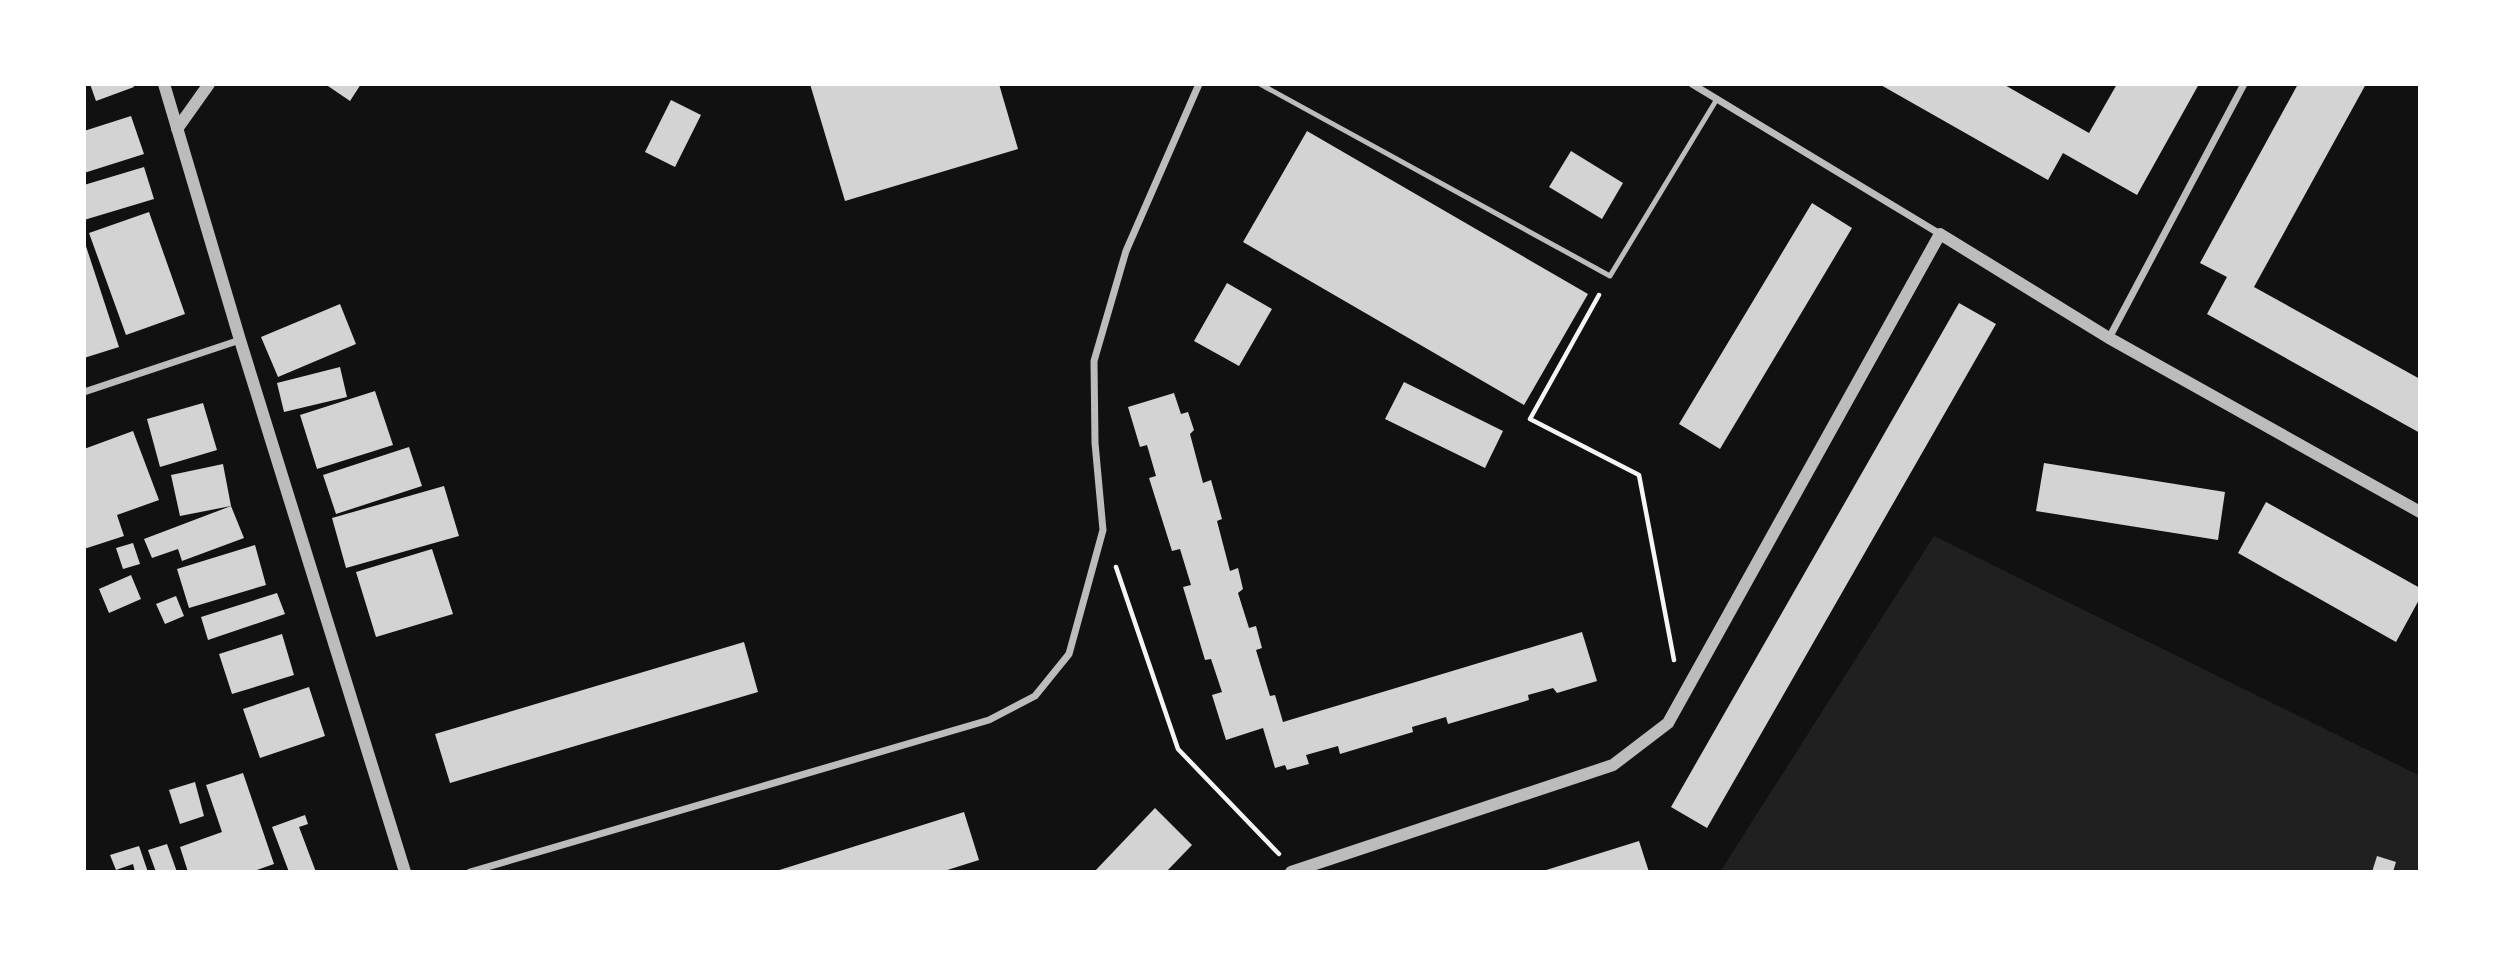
<svg xmlns="http://www.w3.org/2000/svg" width="2504" height="956" viewBox="0 0 2504 956" font-family="Inter,sans-serif">
  <rect width="100%" height="100%" fill="#111"/>
  <!-- green -->
  <path fill="#202020" d="M 1934,536 L 2420,776 L 2420,872 L 1720,872 Z"/>
  <!-- building -->
  <path fill="#d3d3d3" d="M 90,84 L 133,84 L 134,87 L 96,101 Z
    M 325,84 L 361,84 L 350,101 Z
    M 810,84 L 999,84 L 1018,149 L 845,201 Z
    M 1879,84 L 2003,84 L 2089,133 L 2117,84 L 2199,84 L 2137,195 L 2063,153 L 2048,180 Z
    M 2298,84 L 2366,84 L 2254,287 L 2420,379 L 2420,433 L 2207,314 L 2227,277 L 2200,263 Z
    M 671,100 L 701,115 L 675,167 L 645,152 Z
    M 131,116 L 144,154 L 84,173 L 84,131 Z
    M 1307,131 L 1588,294 L 1524,405 L 1243,242 Z
    M 1571,151 L 1623,183 L 1602,219 L 1549,187 Z
    M 144,167 L 154,199 L 84,220 L 84,185 Z
    M 1812,203 L 1852,228 L 1720,449 L 1679,424 Z
    M 149,212 L 185,314 L 126,335 L 89,233 Z
    M 84,240 L 119,347 L 84,358 Z
    M 1227,283 L 1272,309 L 1239,366 L 1194,341 Z
    M 1959,303 L 1996,324 L 1707,828 L 1671,807 Z
    M 340,304 L 356,344 L 278,377 L 261,337 Z
    M 340,367 L 347,397 L 284,412 L 277,383 Z
    M 1404,382 L 1503,431 L 1485,468 L 1385,419 Z
    M 375,391 L 393,445 L 317,469 L 300,415 Z
    M 1174,393 L 1181,414 L 1188,412 L 1194,430 L 1190,434 L 1203,483 L 1211,480 L 1222,519 L 1217,521 L 1230,571 L 1238,568 L 1243,589 L 1238,593 L 1249,628 L 1256,626 L 1262,648 L 1256,650 L 1270,696 L 1275,695 L 1283,722 L 1582,632 L 1597,681 L 1557,693 L 1553,688 L 1528,695 L 1529,700 L 1448,724 L 1446,717 L 1412,727 L 1413,732 L 1340,754 L 1338,746 L 1306,755 L 1309,764 L 1287,770 L 1285,765 L 1275,768 L 1263,728 L 1226,740 L 1212,695 L 1222,692 L 1211,659 L 1205,660 L 1183,587 L 1191,585 L 1180,549 L 1172,551 L 1149,478 L 1156,476 L 1147,445 L 1140,447 L 1128,407 Z
    M 203,403 L 217,450 L 160,467 L 147,419 Z
    M 133,431 L 159,500 L 117,515 L 124,536 L 84,549 L 84,449 Z
    M 409,447 L 422,486 L 336,514 L 323,475 Z
    M 2044,463 L 2225,492 L 2218,540 L 2036,511 Z
    M 223,464 L 231,506 L 244,538 L 182,561 L 178,549 L 152,558 L 144,539 L 231,506 L 180,516 L 171,475 Z
    M 444,486 L 459,536 L 346,568 L 332,518 Z
    M 2266,502 L 2420,588 L 2420,598 L 2396,642 L 2238,553 Z
    M 133,543 L 140,564 L 123,569 L 116,548 Z
    M 255,545 L 266,585 L 189,608 L 177,569 Z
    M 432,549 L 453,614 L 376,637 L 356,572 Z
    M 131,575 L 141,599 L 109,613 L 99,589 Z
    M 277,593 L 285,614 L 208,640 L 201,617 Z
    M 176,596 L 184,616 L 165,624 L 156,604 Z
    M 282,634 L 294,675 L 232,694 L 219,654 Z
    M 744,642 L 758,692 L 450,783 L 435,734 Z
    M 309,687 L 325,736 L 260,758 L 243,709 Z
    M 243,773 L 274,864 L 251,872 L 188,872 L 180,847 L 222,832 L 206,785 Z
    M 195,782 L 204,816 L 180,824 L 169,790 Z
    M 1155,808 L 1192,845 L 1166,872 L 1094,872 Z
    M 964,812 L 979,860 L 941,872 L 773,872 Z
    M 305,815 L 308,824 L 299,827 L 316,872 L 289,872 L 272,827 Z
    M 1639,841 L 1649,872 L 1543,872 L 1543,871 Z
    M 167,844 L 177,872 L 156,872 L 148,850 Z
    M 139,846 L 148,872 L 135,872 L 133,864 L 116,870 L 110,855 Z
    M 2377,856 L 2396,862 L 2393,872 L 2372,872 Z"/>
  <g fill="none" stroke-linecap="round" stroke-linejoin="round">
    <!-- path -->
    <path stroke="#f5f5f5" stroke-width="4.5" d="M 1599,295 L 1530,419 L 1639,475 L 1674,660
      M 1116,567 L 1178,749 L 1279,854"/>
    <!-- service -->
    <path stroke="#bcbcbc" stroke-width="5" d="M 1260,84 L 1610,276 L 1717,99"/>
    <!-- minor -->
    <path stroke="#bcbcbc" stroke-width="7" d="M 1692,84 L 1940,234
      M 2109,338 L 2244,84
      M 84,392 L 240,340
      M 470,872 L 989,720 L 1035,696 L 1069,654 L 1103,530 L 1095,443 L 1094,361 L 1126,251 L 1199,84"/>
    <!-- tertiary -->
    <path stroke="#bcbcbc" stroke-width="12" d="M 164,84 L 240,340 L 405,872
      M 177,129 L 209,84
      M 1291,872 L 1613,765 L 1668,723 L 1940,234 L 2109,338 L 2420,512"/>
  </g>
  <!-- border -->
  <rect width="2504" height="956" fill="none" stroke="#ffffff" stroke-width="172"/>
</svg>
